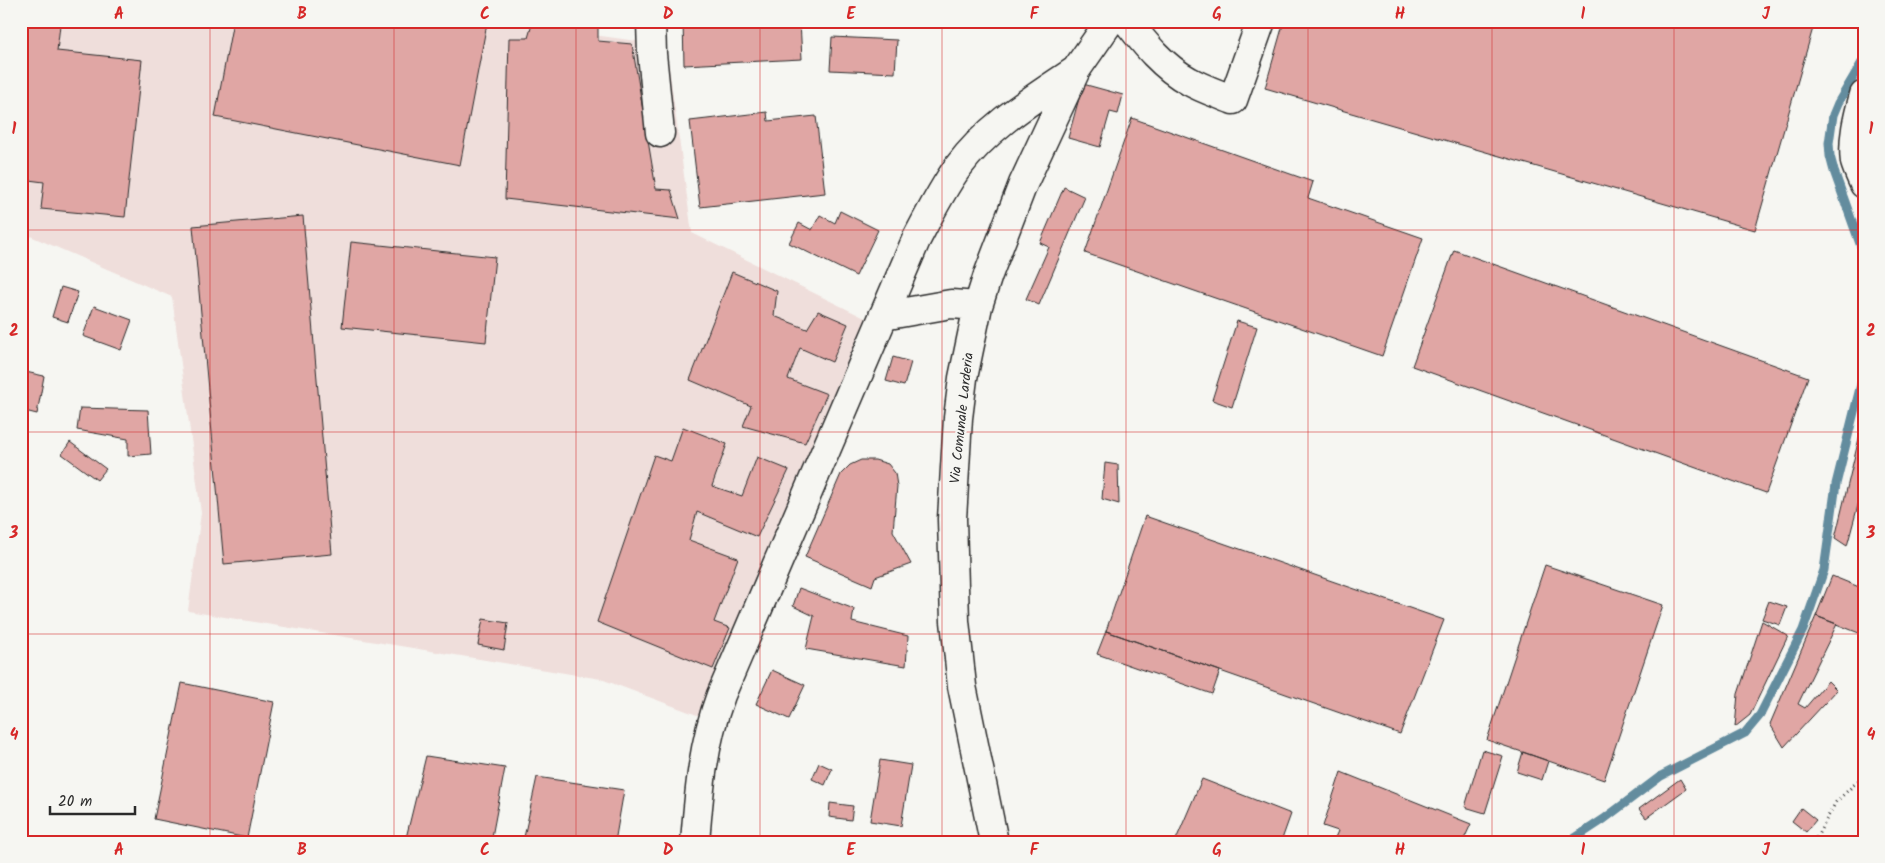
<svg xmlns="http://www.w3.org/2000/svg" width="1885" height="863" viewBox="0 0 1885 863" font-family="Kalam,sans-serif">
  <rect width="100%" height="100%" fill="#f6f6f2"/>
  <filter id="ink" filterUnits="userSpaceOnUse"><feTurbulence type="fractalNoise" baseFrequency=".02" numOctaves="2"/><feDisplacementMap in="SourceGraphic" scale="10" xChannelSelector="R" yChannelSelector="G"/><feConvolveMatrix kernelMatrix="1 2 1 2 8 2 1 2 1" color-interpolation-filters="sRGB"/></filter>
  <g filter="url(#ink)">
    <!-- built -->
    <path fill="#efdedb" d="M 21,21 L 513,21 L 514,24 L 666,45 L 692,233 L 873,322 L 705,718 L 601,679 L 188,611 L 201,513 L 172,297 L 21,232 Z"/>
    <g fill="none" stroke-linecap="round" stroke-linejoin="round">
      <!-- stream -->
      <path stroke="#638c9e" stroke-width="9" d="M 1864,59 L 1838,103 L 1833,115 L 1829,143 L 1830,156 L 1834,171 L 1864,255
        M 1569,842 L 1604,819 L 1661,776 L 1745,733 L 1760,715 L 1803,630 L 1824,570 L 1836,484 L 1864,372"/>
    </g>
    <!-- building -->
    <path fill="#e0a6a4" stroke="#2b2b2b" d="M 21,21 L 60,25 L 57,51 L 142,60 L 125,217 L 41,209 L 44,182 L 21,179 Z
      M 233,21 L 475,21 L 487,23 L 460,165 L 215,117 Z
      M 533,21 L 598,27 L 598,41 L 632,44 L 656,189 L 671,190 L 680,219 L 505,199 L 509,38 L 528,38 Z
      M 683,21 L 800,21 L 802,59 L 684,65 Z
      M 1284,21 L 1815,21 L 1755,230 L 1265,88 Z
      M 832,37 L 897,40 L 895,73 L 830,70 Z
      M 1083,84 L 1123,95 L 1118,114 L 1110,112 L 1100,147 L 1068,138 Z
      M 767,112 L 768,121 L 816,116 L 825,193 L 700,207 L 690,121 Z
      M 1132,118 L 1313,182 L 1308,198 L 1423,238 L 1382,356 L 1085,253 Z
      M 1064,187 L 1085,197 L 1039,305 L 1026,299 L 1049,247 L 1040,243 Z
      M 840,211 L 878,230 L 856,276 L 789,243 L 799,223 L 812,230 L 820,215 L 835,223 Z
      M 303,216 L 332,554 L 224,564 L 193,226 Z
      M 351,242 L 495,257 L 486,342 L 342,327 Z
      M 1454,250 L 1808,377 L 1766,493 L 1412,366 Z
      M 732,272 L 777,291 L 774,316 L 807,329 L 818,311 L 848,324 L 832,362 L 800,348 L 788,379 L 827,394 L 805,443 L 743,426 L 751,406 L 690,380 Z
      M 61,287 L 78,292 L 68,322 L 52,317 Z
      M 94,306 L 132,320 L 121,350 L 83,336 Z
      M 1237,321 L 1257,327 L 1232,407 L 1212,400 Z
      M 893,357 L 911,362 L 904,386 L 886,381 Z
      M 21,371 L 44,376 L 37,414 L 21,410 Z
      M 80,408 L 148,410 L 151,454 L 128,456 L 128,439 L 77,430 Z
      M 683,427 L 727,444 L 712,486 L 742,496 L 757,457 L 789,470 L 757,537 L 697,512 L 689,540 L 738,558 L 714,622 L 730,628 L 713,669 L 597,622 L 654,455 L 671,461 Z
      M 1861,430 L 1864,431 L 1864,483 L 1847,546 L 1835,538 Z
      M 70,442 L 106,469 L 97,480 L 62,454 Z
      M 861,460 L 875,460 L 888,464 L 895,473 L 897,486 L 893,531 L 911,564 L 875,577 L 872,586 L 805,557 L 841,474 L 850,465 Z
      M 1105,463 L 1118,465 L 1119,504 L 1102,499 Z
      M 1145,516 L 1444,620 L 1400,734 L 1106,631 Z
      M 1545,565 L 1663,605 L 1604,780 L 1487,740 Z
      M 1832,576 L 1864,589 L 1864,635 L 1816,616 Z
      M 799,588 L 854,609 L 852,622 L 908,636 L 906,666 L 806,649 L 814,616 L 793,606 Z
      M 1769,601 L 1787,607 L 1780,625 L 1762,619 Z
      M 1816,616 L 1837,624 L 1798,704 L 1805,708 L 1828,681 L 1837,690 L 1784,747 L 1770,724 Z
      M 483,619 L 508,623 L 504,650 L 478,645 Z
      M 1762,621 L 1788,636 L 1750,715 L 1735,727 L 1738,694 Z
      M 1106,631 L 1220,671 L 1212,694 L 1097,654 Z
      M 772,670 L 805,685 L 789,719 L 756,704 Z
      M 182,683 L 274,702 L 247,838 L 154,819 Z
      M 1482,750 L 1503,756 L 1485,813 L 1465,807 Z
      M 1523,752 L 1548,761 L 1542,780 L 1517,772 Z
      M 426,756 L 505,768 L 491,842 L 405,842 Z
      M 880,760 L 911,765 L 901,826 L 870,821 Z
      M 819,763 L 832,769 L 825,785 L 812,779 Z
      M 1341,772 L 1471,824 L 1465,837 L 1460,842 L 1333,842 L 1338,831 L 1323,826 Z
      M 537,777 L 624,790 L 615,842 L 523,842 Z
      M 1202,779 L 1291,814 L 1281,842 L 1175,842 Z
      M 1680,779 L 1686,789 L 1646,818 L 1639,809 Z
      M 830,803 L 853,806 L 851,820 L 829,817 Z
      M 1801,808 L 1816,820 L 1806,832 L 1792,821 Z"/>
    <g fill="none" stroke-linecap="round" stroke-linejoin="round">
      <defs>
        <path id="minor" d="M 651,21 L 652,54 L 660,133
          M 1127,21 C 1145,44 1163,67 1189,81 C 1203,89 1219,94 1233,100 L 1261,21
          M 1864,95 C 1858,116 1852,140 1855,162 C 1857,169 1861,177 1864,184
          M 883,316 L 951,304 L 978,306
          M 695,842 C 699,791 703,743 721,695 L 916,240 C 929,215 942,189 958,167 C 989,125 1035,98 1076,70
          M 994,842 L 962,686 L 955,621 L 952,519 L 958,418 L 963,378 L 978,306 L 988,275 L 1023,184 L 1076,70 L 1110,21"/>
      </defs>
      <!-- minor casing -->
      <use href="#minor" stroke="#2b2b2b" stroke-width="31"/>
      <!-- path -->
      <path stroke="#2b2b2b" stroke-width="3" stroke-dasharray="1 4" stroke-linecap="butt" d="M 1814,842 L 1836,802 L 1864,775"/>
      <!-- minor -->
      <use href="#minor" stroke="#f6f6f2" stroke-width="28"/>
    </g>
  </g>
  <!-- grid -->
  <path fill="none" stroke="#d62828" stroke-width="1" stroke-opacity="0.55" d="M 210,21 L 210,842M 394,21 L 394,842M 576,21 L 576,842M 760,21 L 760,842M 942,21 L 942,842M 1126,21 L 1126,842M 1308,21 L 1308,842M 1492,21 L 1492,842M 1674,21 L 1674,842M 21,230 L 1864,230M 21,432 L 1864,432M 21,634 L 1864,634"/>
  <g text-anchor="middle" stroke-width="4.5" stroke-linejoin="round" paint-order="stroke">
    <!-- street labels -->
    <g font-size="14" fill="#2b2b2b" stroke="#f6f6f2">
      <text transform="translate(961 418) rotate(-84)" y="5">Via Comunale Larderia</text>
    </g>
  </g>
  <!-- margin -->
  <rect width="1885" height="863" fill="none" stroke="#f6f6f2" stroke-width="55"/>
  <!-- scale -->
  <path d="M50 806v8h85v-8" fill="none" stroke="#2b2b2b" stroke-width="2.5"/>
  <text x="58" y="806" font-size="15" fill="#2b2b2b" stroke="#f6f6f2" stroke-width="4" paint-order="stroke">20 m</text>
  <rect x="28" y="28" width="1830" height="808" fill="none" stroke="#d62828" stroke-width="2"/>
  <g font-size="16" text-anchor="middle" font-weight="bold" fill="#d62828">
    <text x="119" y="19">A</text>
    <text x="302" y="19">B</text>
    <text x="485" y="19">C</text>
    <text x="668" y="19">D</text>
    <text x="851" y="19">E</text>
    <text x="1034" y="19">F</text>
    <text x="1217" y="19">G</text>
    <text x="1400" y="19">H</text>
    <text x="1583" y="19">I</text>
    <text x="1766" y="19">J</text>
    <text x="14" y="134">1</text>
    <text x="1871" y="134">1</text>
    <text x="14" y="336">2</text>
    <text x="1871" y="336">2</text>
    <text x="14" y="538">3</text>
    <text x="1871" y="538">3</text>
    <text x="14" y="740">4</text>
    <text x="1871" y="740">4</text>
    <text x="119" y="855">A</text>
    <text x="302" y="855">B</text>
    <text x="485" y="855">C</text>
    <text x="668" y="855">D</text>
    <text x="851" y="855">E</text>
    <text x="1034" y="855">F</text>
    <text x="1217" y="855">G</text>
    <text x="1400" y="855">H</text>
    <text x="1583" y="855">I</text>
    <text x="1766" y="855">J</text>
  </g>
</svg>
